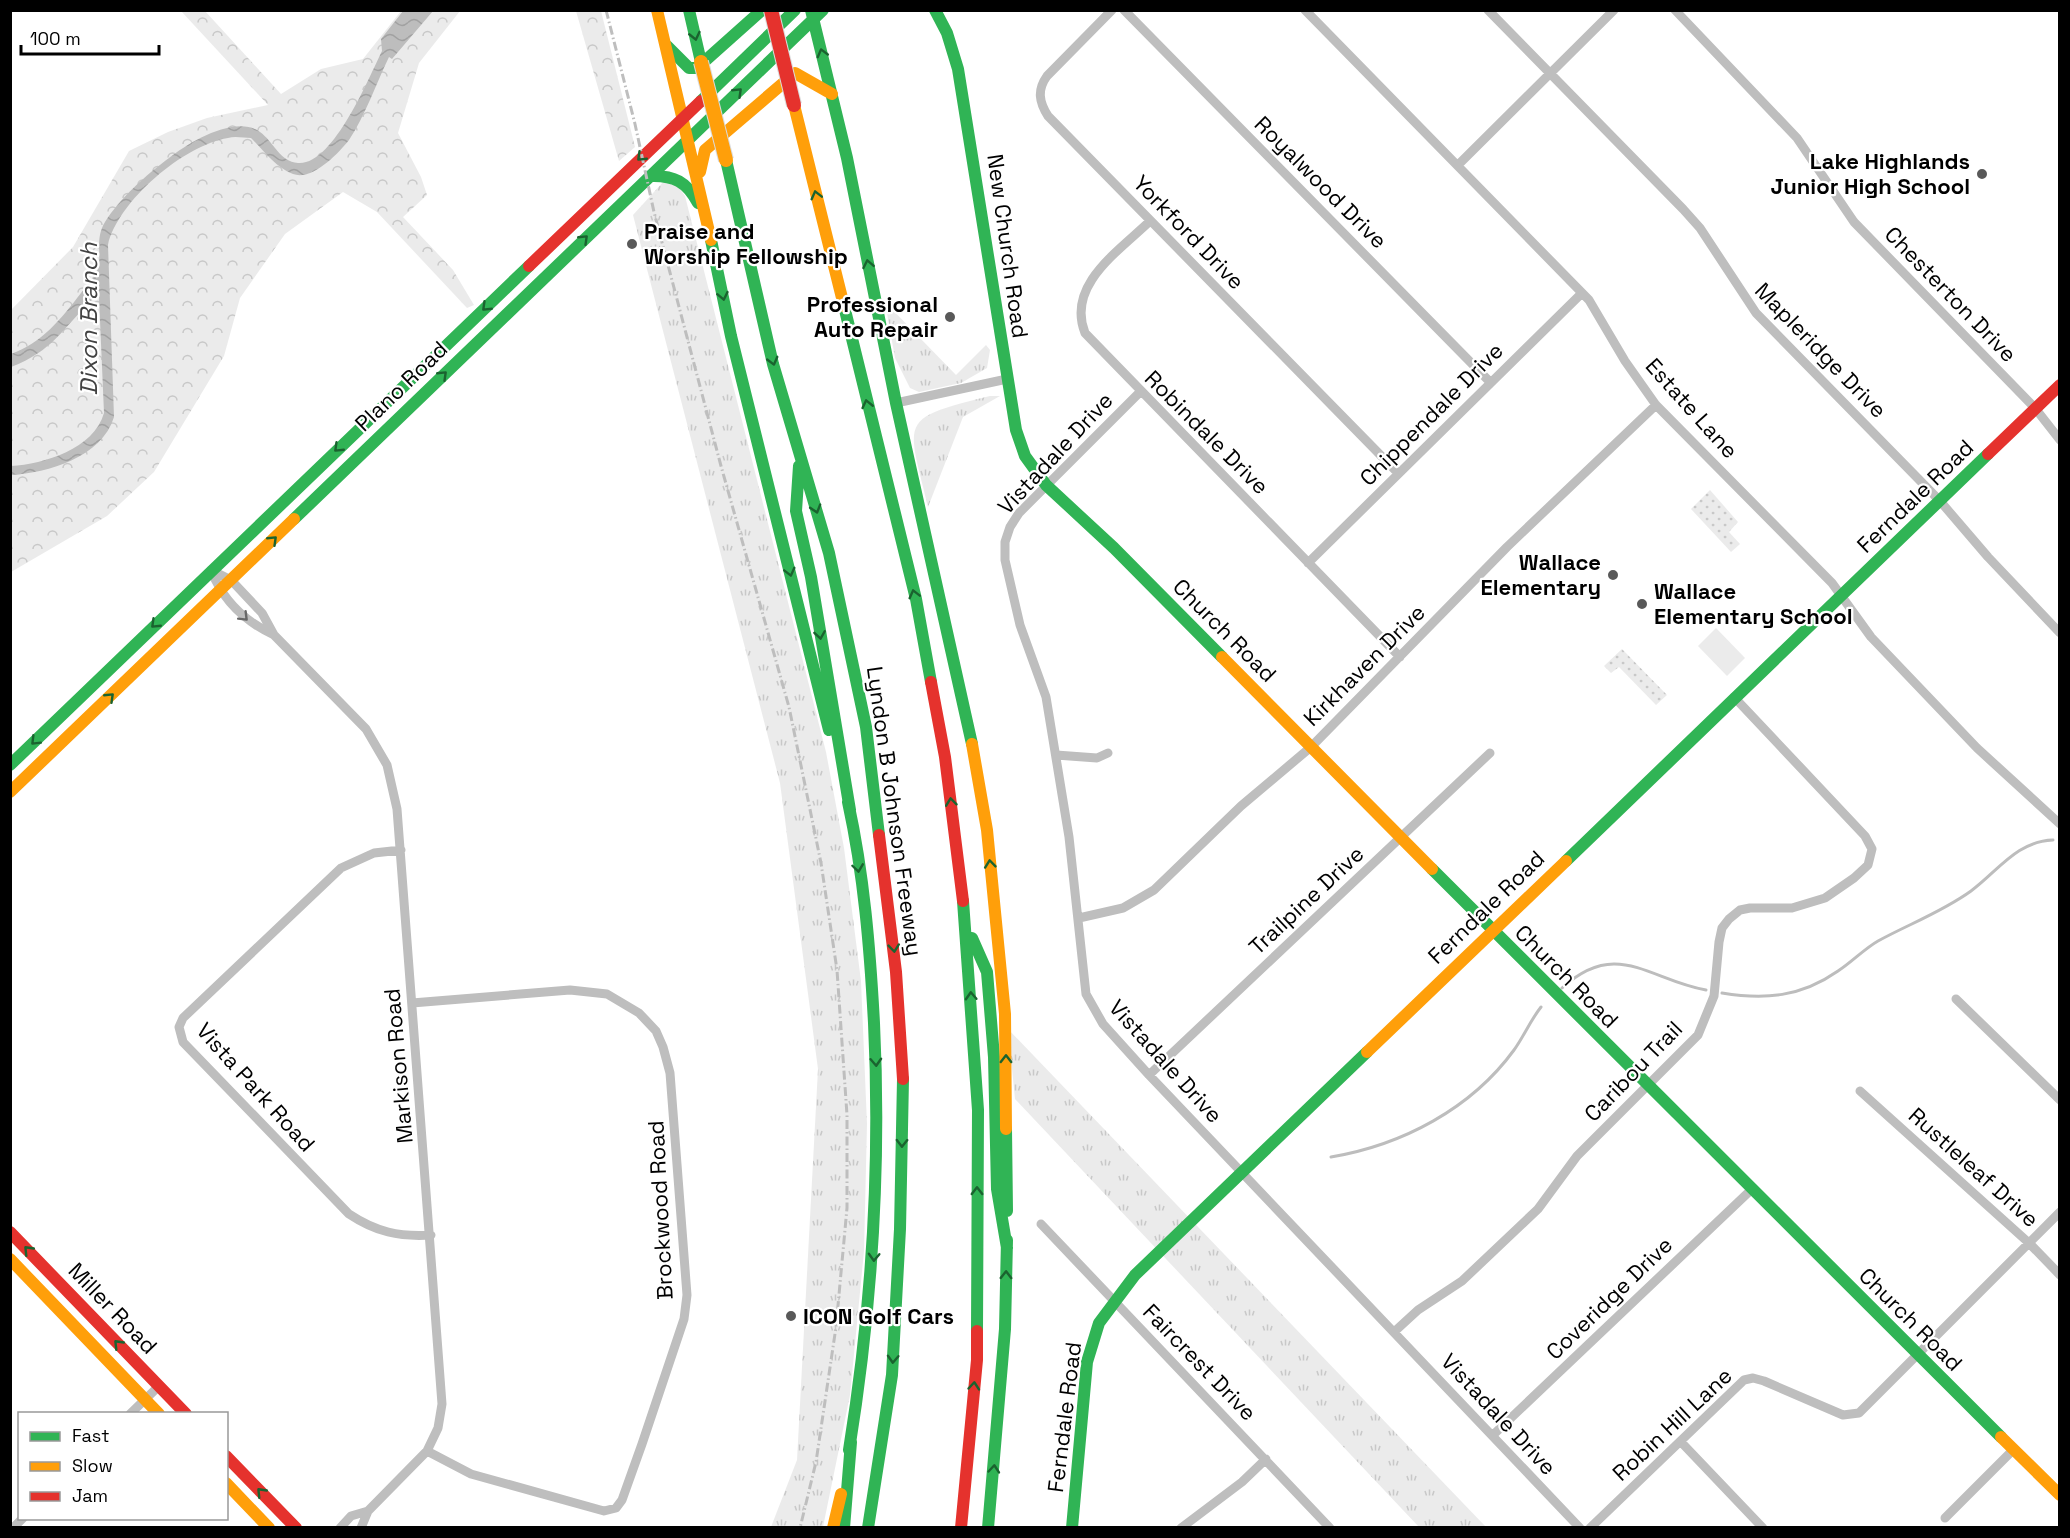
<svg xmlns="http://www.w3.org/2000/svg" width="2070" height="1538" viewBox="0 0 2070 1538" font-family="'Space Grotesk',sans-serif">
  <defs>
    <pattern id="grass-tufts" width="24" height="20" patternUnits="userSpaceOnUse" patternTransform="scale(1.5)"><rect width="24" height="20" fill="#ebebeb"/><path d="M3 7l-1-3M5 7V3M7 7l1-3M15 17l-1-3M17 17v-4M19 17l1-3" fill="none" stroke="#c8c8c8"/></pattern>
    <pattern id="forest-crowns" width="20" height="18" patternUnits="userSpaceOnUse" patternTransform="scale(1.5)"><rect width="20" height="18" fill="#ebebeb"/><path d="M2 6a3 3 0 1 1 6 0M12 15a3 3 0 1 1 6 0" fill="none" stroke="#c8c8c8"/></pattern>
    <pattern id="park-dots" width="8" height="8" patternUnits="userSpaceOnUse" patternTransform="scale(1.5)"><rect width="8" height="8" fill="#ebebeb"/><path d="M2 2h.1M6 6h.1" fill="none" stroke="#c8c8c8" stroke-width="1.8" stroke-linecap="round"/></pattern>
    <pattern id="water-waves" width="16" height="10" patternUnits="userSpaceOnUse" patternTransform="scale(1.5)"><rect width="16" height="10" fill="#bdbdbd"/><path d="M0 5q4-4 8 0t8 0" fill="none" stroke="#a1a1a1"/></pattern>
  </defs>
  <rect width="100%" height="100%" fill="#fff"/>
  <!-- grass -->
  <path fill="url(#grass-tufts)" d="M 664,181 L 675,182 L 685,196 L 826,752 L 844,848 L 861,981 L 867,1124 L 864,1251 L 850,1395 L 823,1527 L 771,1527 L 797,1460 L 818,1069 L 780,783 L 633,215 Z
    M 885,302 L 956,375 L 986,345 L 990,350 L 987,368 L 961,383 L 919,392 L 910,388 L 895,358 Z
    M 990,396 L 1000,396 L 963,417 L 928,507 C 907,419 897,419 990,396 Z
    M 1008,1029 L 1486,1527 L 1419,1527 L 1015,1099 Z"/>
  <!-- forest -->
  <path fill="url(#forest-crowns)" d="M 181,11 L 205,11 L 281,94 L 321,69 L 363,59 L 401,11 L 460,11 L 419,63 L 398,133 L 421,177 L 427,195 L 403,217 L 453,270 L 474,305 L 467,308 L 377,212 L 343,192 L 285,234 L 240,298 L 224,356 L 154,472 L 107,516 L 11,572 L 11,310 L 73,247 L 129,151 L 168,132 L 207,118 L 268,105 Z
    M 576,11 L 601,11 L 635,147 L 619,161 Z"/>
  <!-- park -->
  <path fill="url(#park-dots)" d="M 1710,490 L 1738,522 L 1729,532 L 1740,544 L 1731,552 L 1691,509 Z
    M 1622,649 L 1667,695 L 1656,705 L 1619,667 L 1611,673 L 1604,666 Z"/>
  <!-- pitch -->
  <path fill="#ebebeb" d="M 1716,628 L 1745,658 L 1727,676 L 1698,646 Z"/>
  <!-- water -->
  <path fill="url(#water-waves)" d="M 403,11 L 433,11 L 392,59 L 389,57 C 376,84 365,116 349,140 C 338,154 312,181 293,174 C 276,168 263,150 251,138 C 244,138 235,136 228,138 C 184,145 118,201 108,245 L 114,417 C 102,457 48,473 11,475 L 11,466 C 44,464 94,449 104,413 L 99,297 L 93,299 C 62,329 53,351 11,367 L 11,354 C 42,343 61,319 81,293 C 86,286 94,279 97,271 C 103,257 94,240 105,222 C 120,198 146,175 169,158 C 189,142 236,114 260,132 C 273,141 280,162 298,163 C 333,166 369,77 382,51 L 381,39 Z"/>
  <g fill="none" stroke-linecap="round" stroke-linejoin="round">
    <!-- stream -->
    <path stroke="#bdbdbd" stroke-width="3" d="M 1562,988 C 1617,938 1649,980 1706,990
      M 1722,993 C 1765,1000 1801,997 1838,971 C 1852,962 1864,949 1878,941 C 1909,924 1942,912 1971,891 C 1998,871 2017,841 2053,840
      M 1331,1157 C 1402,1145 1471,1109 1514,1050 C 1524,1036 1530,1021 1541,1007"/>
    <!-- street -->
    <path stroke="#bebebe" stroke-width="9" d="M 1112,10 L 1047,76 C 1037,90 1039,102 1048,116 L 1398,473
      M 1124,10 L 1490,382
      M 1305,10 L 1589,300 L 1625,361 L 1656,405 L 1832,583 L 1871,637 L 1977,748 L 2060,824
      M 1488,10 L 1683,209 L 1700,228 L 1756,313 L 1940,501 L 1988,557 L 2060,633
      M 1675,10 L 1797,138 L 1854,222 L 2035,408 L 2060,440
      M 1458,165 L 1614,10
      M 1150,221 C 1119,251 1066,285 1085,333 L 1400,657
      M 1140,392 L 1019,513 L 1010,527 L 1005,542 L 1005,560 L 1020,625 L 1046,697 L 1069,837 L 1086,994 L 1103,1024 L 1149,1075 L 1580,1528
      M 896,403 L 1007,379
      M 1308,563 L 1582,293
      M 211,570 L 231,580 L 262,613 L 274,635 L 366,729 L 387,765 L 397,809 L 442,1404 L 438,1428 L 427,1451 L 368,1511 L 361,1528
      M 211,570 C 223,601 244,621 274,635
      M 1056,755 L 1097,758 L 1108,753
      M 401,850 L 374,853 L 341,868 L 183,1018 L 179,1027 L 183,1042 L 349,1214 C 376,1232 399,1237 431,1235
      M 1079,918 L 1123,908 L 1154,890 L 1241,806 L 1311,747 L 1507,547 L 1656,405
      M 1956,999 L 2060,1100
      M 412,1003 L 570,990 L 607,994 L 639,1013 L 656,1031 L 663,1047 L 670,1073 L 687,1295 L 684,1319 L 642,1444 L 622,1500 L 616,1508 L 604,1511 L 471,1474 L 427,1451
      M 1149,1075 L 1490,753
      M 1860,1091 L 2029,1243 L 2060,1275
      M 1041,1224 L 1330,1528
      M 1394,1332 L 1418,1310 L 1462,1281 L 1538,1209 L 1577,1156 L 1698,1035 L 1714,996 L 1719,942 L 1722,928 L 1729,919 L 1740,910 L 1750,908 L 1792,908 L 1825,898 L 1854,878 L 1868,865 L 1872,849 L 1865,836 L 1734,697
      M 130,1414 L 159,1386
      M 1493,1435 L 1752,1189
      M 1681,1442 L 1763,1528
      M 1945,1518 L 2013,1450
      M 13,1528 L 23,1518
      M 340,1528 L 351,1516 L 368,1511
      M 1181,1528 L 1242,1482 L 1266,1459
      M 1590,1528 L 1744,1380 L 1753,1378 L 1764,1381 L 1843,1415 L 1859,1413 L 2060,1212"/>
    <!-- fast -->
    <path stroke="#30b455" stroke-width="12" d="M 689,10 L 701,62
      M 811,10 L 847,158 L 896,403 L 972,744
      M 935,10 L 947,33 L 958,69 L 1016,430 L 1025,456 L 1046,485 L 1114,548 L 1222,657
      M 667,46 L 689,68 L 697,68 L 762,10
      M 701,101 L 795,10
      M 726,160 L 773,364 L 829,553 L 866,727 L 879,835
      M 650,176 C 674,175 687,182 698,203
      M 711,240 L 731,336 L 829,730
      M 844,306 L 916,599 L 931,682
      M 799,466 L 796,511 L 811,577 L 850,810
      M 294,519 L 823,10
      M 10,765 L 529,266
      M 848,802 C 864,875 870,949 874,1023 C 881,1167 872,1308 849,1450
      M 1566,861 L 1988,454
      M 1432,869 L 2001,1437
      M 963,901 L 978,1110 L 977,1331
      M 972,938 L 987,972 L 994,1057 L 997,1189 L 1007,1248
      M 1006,1129 L 1007,1211
      M 844,1528 L 851,1442
      M 868,1528 L 892,1375 L 900,1229 L 903,1079
      M 988,1528 L 1005,1329 L 1007,1240
      M 1072,1528 L 1087,1362 L 1099,1323 L 1135,1275 L 1367,1052"/>
    <!-- slow -->
    <path stroke="#ff9f0a" stroke-width="12" d="M 657,10 L 711,240
      M 794,105 L 844,306
      M 700,172 L 705,150 L 795,73 L 832,94
      M 1222,657 L 1432,869
      M 972,744 L 987,830 L 1005,1014 L 1006,1129
      M 10,792 L 294,519
      M 1367,1052 L 1566,861
      M 10,1259 L 159,1414
      M 2001,1437 L 2060,1495
      M 226,1483 L 269,1528
      M 833,1528 L 841,1494"/>
    <!-- jam -->
    <path stroke="#e5322d" stroke-width="12" d="M 529,266 L 701,101
      M 1988,454 L 2060,385
      M 931,682 L 945,757 L 963,901
      M 879,835 L 896,972 L 903,1079
      M 10,1232 L 186,1414
      M 226,1456 L 296,1528
      M 961,1528 L 977,1360 L 977,1331"/>
    <!-- rail -->
    <path stroke="#bebebe" stroke-width="3" stroke-dasharray="9 3 1.5 3" stroke-linecap="butt" d="M 606,10 L 635,124 L 654,212 L 721,466 L 789,707 L 821,863 L 837,970 L 847,1115 L 847,1208 L 836,1327 L 816,1462 L 800,1528"/>
    <defs>
      <path id="slow-bridge" d="M 701,62 L 726,160"/>
      <path id="jam-bridge" d="M 771,10 L 794,105"/>
    </defs>
    <!-- slow-bridge casing -->
    <use href="#slow-bridge" stroke="#dbdbdb" stroke-width="16" stroke-linecap="butt"/>
    <!-- jam-bridge casing -->
    <use href="#jam-bridge" stroke="#dbdbdb" stroke-width="16" stroke-linecap="butt"/>
    <!-- slow-bridge -->
    <use href="#slow-bridge" stroke="#ff9f0a" stroke-width="14"/>
    <!-- jam-bridge -->
    <use href="#jam-bridge" stroke="#e5322d" stroke-width="14"/>
  </g>
  <!-- one-way arrows -->
  <defs><path id="oneway-chevron" d="M-2-3.5L2.5 0L-2 3.5" fill="none" stroke-width="1.6" stroke-linecap="round" stroke-linejoin="round" transform="scale(1.5)"/></defs>
  <g stroke="#1a632f">
    <use href="#oneway-chevron" transform="translate(695 36) rotate(77)"/>
    <use href="#oneway-chevron" transform="translate(822 53) rotate(-105)"/>
    <use href="#oneway-chevron" transform="translate(738 92) rotate(-44)"/>
    <use href="#oneway-chevron" transform="translate(641 157) rotate(136)"/>
    <use href="#oneway-chevron" transform="translate(816 195) rotate(-104)"/>
    <use href="#oneway-chevron" transform="translate(584 239) rotate(-44)"/>
    <use href="#oneway-chevron" transform="translate(868 264) rotate(-101)"/>
    <use href="#oneway-chevron" transform="translate(723 296) rotate(78)"/>
    <use href="#oneway-chevron" transform="translate(486 307) rotate(136)"/>
    <use href="#oneway-chevron" transform="translate(773 361) rotate(75)"/>
    <use href="#oneway-chevron" transform="translate(443 375) rotate(-44)"/>
    <use href="#oneway-chevron" transform="translate(867 404) rotate(-103)"/>
    <use href="#oneway-chevron" transform="translate(338 448) rotate(136)"/>
    <use href="#oneway-chevron" transform="translate(816 509) rotate(73)"/>
    <use href="#oneway-chevron" transform="translate(273 540) rotate(-44)"/>
    <use href="#oneway-chevron" transform="translate(790 572) rotate(76)"/>
    <use href="#oneway-chevron" transform="translate(914 594) rotate(-104)"/>
    <use href="#oneway-chevron" transform="translate(155 624) rotate(136)"/>
    <use href="#oneway-chevron" transform="translate(820 635) rotate(81)"/>
    <use href="#oneway-chevron" transform="translate(110 697) rotate(-44)"/>
    <use href="#oneway-chevron" transform="translate(35 741) rotate(135)"/>
    <use href="#oneway-chevron" transform="translate(951 802) rotate(-97)"/>
    <use href="#oneway-chevron" transform="translate(990 864) rotate(-96)"/>
    <use href="#oneway-chevron" transform="translate(858 868) rotate(82)"/>
    <use href="#oneway-chevron" transform="translate(894 948) rotate(84)"/>
    <use href="#oneway-chevron" transform="translate(971 996) rotate(-93)"/>
    <use href="#oneway-chevron" transform="translate(1006 1059) rotate(-90)"/>
    <use href="#oneway-chevron" transform="translate(876 1062) rotate(87)"/>
    <use href="#oneway-chevron" transform="translate(902 1143) rotate(91)"/>
    <use href="#oneway-chevron" transform="translate(977 1191) rotate(-90)"/>
    <use href="#oneway-chevron" transform="translate(28 1250) rotate(-134)"/>
    <use href="#oneway-chevron" transform="translate(874 1257) rotate(92)"/>
    <use href="#oneway-chevron" transform="translate(1006 1275) rotate(-89)"/>
    <use href="#oneway-chevron" transform="translate(118 1344) rotate(-134)"/>
    <use href="#oneway-chevron" transform="translate(893 1359) rotate(93)"/>
    <use href="#oneway-chevron" transform="translate(974 1386) rotate(-85)"/>
    <use href="#oneway-chevron" transform="translate(994 1469) rotate(-85)"/>
    <use href="#oneway-chevron" transform="translate(261 1492) rotate(-134)"/>
  </g>
  <use stroke="#686868" href="#oneway-chevron" transform="translate(244 617) rotate(45)"/>
  <!-- markers -->
  <g fill="#595959" stroke="#fff" stroke-width="2">
    <circle cx="1982" cy="174" r="6"/>
    <circle cx="632" cy="244" r="6"/>
    <circle cx="950" cy="317" r="6"/>
    <circle cx="1613" cy="575" r="6"/>
    <circle cx="1642" cy="604" r="6"/>
    <circle cx="791" cy="1316" r="6"/>
  </g>
  <g text-anchor="middle" stroke-width="4.5" stroke-linejoin="round" paint-order="stroke">
    <!-- poi labels -->
    <g font-size="22" font-weight="bold" fill="#000" stroke="#fff" text-anchor="end">
      <text x="1970" y="169">Lake Highlands<tspan x="1970" dy="25">Junior High School</tspan></text>
      <text x="644" y="239" text-anchor="start">Praise and<tspan x="644" dy="25">Worship Fellowship</tspan></text>
      <text x="938" y="312">Professional<tspan x="938" dy="25">Auto Repair</tspan></text>
      <text x="1601" y="570">Wallace<tspan x="1601" dy="25">Elementary</tspan></text>
      <text x="1654" y="599" text-anchor="start">Wallace<tspan x="1654" dy="25">Elementary School</tspan></text>
      <text x="803" y="1324" text-anchor="start">ICON Golf Cars</text>
    </g>
    <!-- street labels -->
    <g font-size="22" fill="#000" stroke="#fff">
      <text transform="translate(1321 182) rotate(45)" y="8">Royalwood Drive</text>
      <text transform="translate(1189 232) rotate(46)" y="8">Yorkford Drive</text>
      <text transform="translate(1008 246) rotate(82)" y="8">New Church Road</text>
      <text transform="translate(1951 294) rotate(46)" y="8">Chesterton Drive</text>
      <text transform="translate(1821 350) rotate(46)" y="8">Mapleridge Drive</text>
      <text transform="translate(401 386) rotate(-44)" y="8">Plano Road</text>
      <text transform="translate(1692 408) rotate(48)" y="8">Estate Lane</text>
      <text transform="translate(1431 414) rotate(-45)" y="8">Chippendale Drive</text>
      <text transform="translate(1207 432) rotate(45)" y="8">Robindale Drive</text>
      <text transform="translate(1055 453) rotate(-47)" y="8">Vistadale Drive</text>
      <text transform="translate(1915 496) rotate(-44)" y="8">Ferndale Road</text>
      <text transform="translate(1225 630) rotate(45)" y="8">Church Road</text>
      <text transform="translate(1364 665) rotate(-45)" y="8">Kirkhaven Drive</text>
      <text transform="translate(895 811) rotate(82)" y="8">Lyndon B Johnson Freeway</text>
      <text transform="translate(1306 900) rotate(-43)" y="8">Trailpine Drive</text>
      <text transform="translate(1486 907) rotate(-44)" y="8">Ferndale Road</text>
      <text transform="translate(1567 976) rotate(45)" y="8">Church Road</text>
      <text transform="translate(1166 1061) rotate(48)" y="8">Vistadale Drive</text>
      <text transform="translate(398 1066) rotate(-95)" y="8">Markison Road</text>
      <text transform="translate(1633 1071) rotate(-46)" y="8">Caribou Trail</text>
      <text transform="translate(256 1087) rotate(48)" y="8">Vista Park Road</text>
      <text transform="translate(1974 1167) rotate(42)" y="8">Rustleleaf Drive</text>
      <text transform="translate(660 1210) rotate(-93)" y="8">Brockwood Road</text>
      <text transform="translate(1609 1298) rotate(-44)" y="8">Coveridge Drive</text>
      <text transform="translate(113 1308) rotate(46)" y="8">Miller Road</text>
      <text transform="translate(1911 1319) rotate(45)" y="8">Church Road</text>
      <text transform="translate(1200 1362) rotate(46)" y="8">Faircrest Drive</text>
      <text transform="translate(1499 1414) rotate(47)" y="8">Vistadale Drive</text>
      <text transform="translate(1064 1417) rotate(-83)" y="8">Ferndale Road</text>
      <text transform="translate(1672 1424) rotate(-43)" y="8">Robin Hill Lane</text>
    </g>
    <!-- water labels -->
    <g font-size="24" font-style="italic" fill="#424242" stroke="#fff">
      <text transform="translate(89 319) rotate(-90)" y="8">Dixon Branch</text>
    </g>
  </g>
  <!-- border -->
  <rect width="2070" height="1538" fill="none" stroke="#000000" stroke-width="24"/>
  <!-- legend -->
  <rect x="18" y="1412" width="210" height="108" fill="#ffffff" stroke="#999999" stroke-width="1.5"/>
  <rect x="30" y="1432" width="30" height="9" fill="#30b455" stroke="#999999" stroke-width="1.5"/>
  <text x="72" y="1442" font-size="18" fill="#000000">Fast</text>
  <rect x="30" y="1462" width="30" height="9" fill="#ff9f0a" stroke="#999999" stroke-width="1.5"/>
  <text x="72" y="1472" font-size="18" fill="#000000">Slow</text>
  <rect x="30" y="1492" width="30" height="9" fill="#e5322d" stroke="#999999" stroke-width="1.5"/>
  <text x="72" y="1502" font-size="18" fill="#000000">Jam</text>
  <!-- scale -->
  <path d="M21 45v9h138v-9" fill="none" stroke="#000000" stroke-width="3"/>
  <text x="30" y="45" font-size="18" fill="#000000" stroke="#ffffff" stroke-width="4.5" paint-order="stroke">100 m</text>
</svg>
